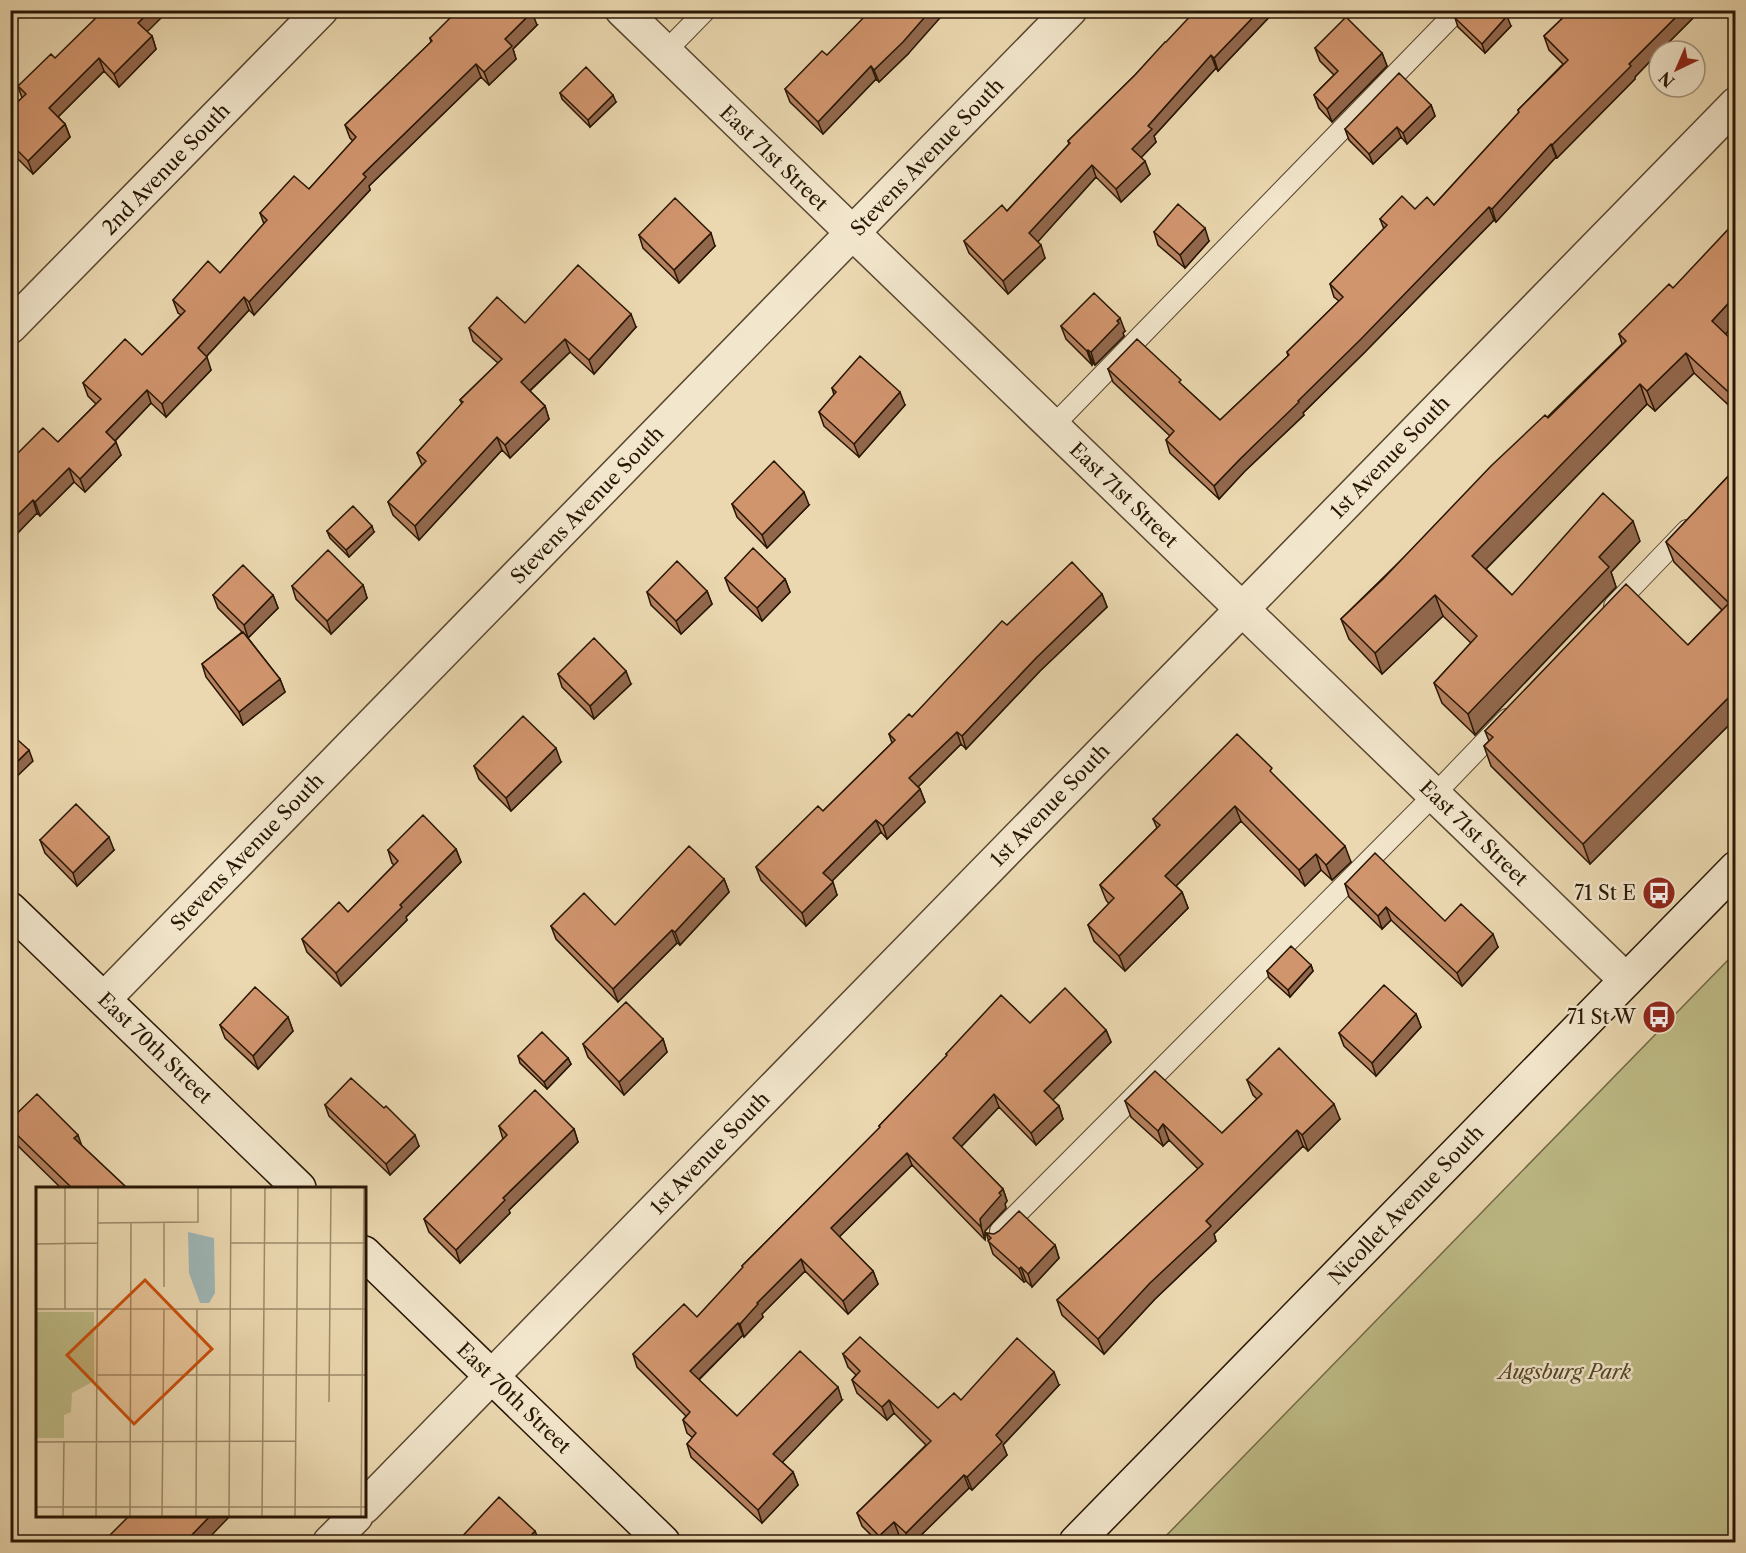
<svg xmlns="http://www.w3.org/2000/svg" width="1746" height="1553" viewBox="0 0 1746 1553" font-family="'Libre Caslon Text',serif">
  <rect width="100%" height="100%" fill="#ebd8b0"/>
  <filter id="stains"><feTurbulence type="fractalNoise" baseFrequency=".00333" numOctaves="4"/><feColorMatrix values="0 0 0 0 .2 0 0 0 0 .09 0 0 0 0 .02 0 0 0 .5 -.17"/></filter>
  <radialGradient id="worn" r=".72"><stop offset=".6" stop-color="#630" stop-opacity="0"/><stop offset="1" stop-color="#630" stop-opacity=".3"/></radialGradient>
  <!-- green -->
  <path fill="#bebc87" stroke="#736946" stroke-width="1.5" d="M 1730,958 L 1736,963 L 1735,1542 L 1160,1542 Z"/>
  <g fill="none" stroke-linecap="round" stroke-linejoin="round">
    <defs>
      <path id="lane" d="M 665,52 L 706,10
        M 1053,426 L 1458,10
        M 1614,606 L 1687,530
        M 1000,1231 L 1434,795 L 1507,719"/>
      <path id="street" d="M 622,10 L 1626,980
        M 10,327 L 321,10
        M 104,999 L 1070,10
        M 364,1507 L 1736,104
        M 330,1542 L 356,1516"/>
      <path id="secondary" d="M 10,909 L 299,1188
        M 364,1253 L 663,1542
        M 1076,1542 L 1736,868"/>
    </defs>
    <!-- lane casing -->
    <use href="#lane" stroke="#59462f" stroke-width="22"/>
    <!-- street casing -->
    <use href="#street" stroke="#59462f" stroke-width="36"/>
    <!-- secondary casing -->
    <use href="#secondary" stroke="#281604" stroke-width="36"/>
    <!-- lane -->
    <use href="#lane" stroke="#f2e6cc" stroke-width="20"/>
    <!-- street -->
    <use href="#street" stroke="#f2e6cc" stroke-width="33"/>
    <!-- secondary -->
    <use href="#secondary" stroke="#f2e6cc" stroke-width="33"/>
  </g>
  <!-- wall -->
  <path fill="#b4805f" stroke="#281604" stroke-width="1.5" d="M 1276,10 L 1218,71 L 1216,68 L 1154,136 L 1156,142 L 1141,157 L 1150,174 L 1121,202 L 1096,177 L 1037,242 L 1045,258 L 1008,294 L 969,253 L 964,241 L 1007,211 L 1069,144 L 1068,141 L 1135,75 L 1166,42 Z
    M 1571,10 L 1701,10 L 1660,51 L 1659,51 L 1659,52 L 1635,77 L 1635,79 L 1557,158 L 1556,157 L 1496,222 L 1494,220 L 1365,352 L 1303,413 L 1304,415 L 1245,471 L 1219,499 L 1170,453 L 1166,440 L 1170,436 L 1113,382 L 1108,369 L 1183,386 L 1220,420 L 1288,356 L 1287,352 L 1339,301 L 1334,297 L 1330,284 L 1384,229 L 1380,219 L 1415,209 L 1434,205 L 1519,113 L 1518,110 L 1563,64 L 1549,50 L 1544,36 Z
    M 1455,18 L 1511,26 L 1485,53 L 1458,27 Z
    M 537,25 L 513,49 L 516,59 L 489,85 L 481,77 L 369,186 L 370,190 L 254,315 L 249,310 L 206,357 L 211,370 L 166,417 L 151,403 L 115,441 L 121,455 L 85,492 L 74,482 L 40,516 L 37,513 L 10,541 L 58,442 L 96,404 L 88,396 L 83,383 L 142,355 L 181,315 L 178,313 L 173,300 L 220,273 L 264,224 L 260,213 L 309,189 L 353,141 L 350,138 L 345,125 L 431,42 L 430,38 Z
    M 147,32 L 152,36 L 156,49 L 119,87 L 104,71 L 58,117 L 65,124 L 70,137 L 33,174 L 10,151 L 10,109 L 22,98 L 18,86 L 55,58 Z
    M 1315,48 L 1382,53 L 1387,66 L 1332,122 L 1319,108 L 1314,95 L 1334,75 L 1320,61 Z
    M 908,54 L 879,82 L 876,79 L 823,134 L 790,102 L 785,89 L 827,55 Z
    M 560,93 L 616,102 L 590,127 L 562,99 Z
    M 1431,105 L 1435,116 L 1407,144 L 1401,137 L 1373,164 L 1349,140 L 1345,129 Z
    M 1154,232 L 1209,241 L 1185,268 L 1158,245 Z
    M 639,235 L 715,246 L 679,283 L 643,248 Z
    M 1061,326 L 1125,331 L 1123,333 L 1124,336 L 1095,365 L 1093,363 L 1092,365 L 1066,339 Z
    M 636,327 L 594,374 L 570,352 L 530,391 L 545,406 L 549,419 L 510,458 L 502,450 L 419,540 L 393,515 L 388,502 L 422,465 L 417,453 L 462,404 L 460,400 L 498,363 L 473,341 L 469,328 Z
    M 1619,334 L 1725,334 L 1736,344 L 1736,412 L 1694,373 L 1655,411 L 1647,404 L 1486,569 L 1512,595 L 1640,541 L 1611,572 L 1616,587 L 1475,735 L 1442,703 L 1434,683 L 1471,643 L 1443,616 L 1382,674 L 1349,639 L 1341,619 L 1622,344 Z
    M 832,388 L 905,405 L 859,457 L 824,426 L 819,412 L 834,395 Z
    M 1736,468 L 1736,718 L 1590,864 L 1491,766 L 1484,746 L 1489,741 L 1485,731 L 1688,645 L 1722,610 L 1674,562 L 1666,542 Z
    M 732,504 L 809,505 L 767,548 L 737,517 Z
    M 327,531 L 374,532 L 349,557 L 330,538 Z
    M 725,578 L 785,579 L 790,592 L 762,621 L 730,591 Z
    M 363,585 L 367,598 L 331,634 L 296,599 L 292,586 Z
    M 707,591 L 712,604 L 681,634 L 651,605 L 647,592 Z
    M 1102,594 L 1107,607 L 1040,671 L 966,749 L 961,744 L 918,787 L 920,789 L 925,802 L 887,839 L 881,832 L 832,881 L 837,895 L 806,926 L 761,880 L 756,867 L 823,811 L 892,743 L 889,734 L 912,717 L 1007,625 Z
    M 213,595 L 273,595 L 278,608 L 248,638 L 280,679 L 285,692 L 243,725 L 206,677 L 202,664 L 242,632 L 218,608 Z
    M 558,674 L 631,684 L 594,719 L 562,687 Z
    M 561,762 L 511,811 L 479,779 L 474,766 Z
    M 1275,777 L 1351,862 L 1332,880 L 1321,870 L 1305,886 L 1241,821 L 1176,886 L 1182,892 L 1188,908 L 1125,971 L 1094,941 L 1088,925 L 1109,904 L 1106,900 L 1100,885 L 1157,828 L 1153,819 Z
    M 40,840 L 114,850 L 77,886 L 45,853 Z
    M 456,849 L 461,862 L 406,917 L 407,920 L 341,986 L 307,952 L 302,939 L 348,912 L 394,865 L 392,863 L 388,850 Z
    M 724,879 L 729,892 L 680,945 L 677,943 L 618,1002 L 556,939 L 551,926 L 615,925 Z
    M 1345,884 L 1445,921 L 1498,947 L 1462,986 L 1391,920 L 1382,929 L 1349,897 Z
    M 1311,965 L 1313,971 L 1290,997 L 1269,978 L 1267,971 Z
    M 1416,1014 L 1421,1027 L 1376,1076 L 1344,1046 L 1339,1033 Z
    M 288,1017 L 293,1031 L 258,1069 L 225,1038 L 220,1025 Z
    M 1030,1023 L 1106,1030 L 1111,1042 L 1052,1100 L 1059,1106 L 1063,1119 L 1036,1145 L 999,1107 L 961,1147 L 1003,1189 L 1007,1201 L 1005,1204 L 1006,1208 L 985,1231 L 985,1240 L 912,1165 L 839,1237 L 873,1271 L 878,1284 L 848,1314 L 805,1271 L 762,1314 L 763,1317 L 744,1337 L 743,1335 L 699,1380 L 737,1416 L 842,1400 L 782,1462 L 793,1472 L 798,1485 L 762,1523 L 691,1457 L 687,1444 L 693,1438 L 687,1433 L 683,1420 L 686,1416 L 637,1367 L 633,1354 L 697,1317 L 743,1268 L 742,1266 L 880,1128 L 879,1126 L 947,1056 L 946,1054 Z
    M 663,1039 L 667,1052 L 624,1095 L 588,1057 L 583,1044 Z
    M 518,1056 L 568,1058 L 571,1064 L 547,1089 L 520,1063 Z
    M 1247,1080 L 1340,1119 L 1308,1151 L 1303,1146 L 1214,1234 L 1216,1241 L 1155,1299 L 1104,1354 L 1062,1315 L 1057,1300 L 1198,1169 L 1169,1140 L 1163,1146 L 1131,1117 L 1125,1101 L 1222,1133 L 1257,1099 L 1253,1095 Z
    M 325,1105 L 419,1146 L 390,1175 L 329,1116 Z
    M 10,1120 L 81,1145 L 127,1188 L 61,1188 L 13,1141 L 10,1134 Z
    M 499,1126 L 574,1129 L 578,1142 L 509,1210 L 510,1213 L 460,1263 L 429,1232 L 424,1219 L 503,1139 Z
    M 986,1233 L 1055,1245 L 1059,1258 L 1032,1287 L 1026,1281 L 1024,1282 L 993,1254 Z
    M 843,1354 L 938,1408 L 961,1400 L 1059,1385 L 1003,1445 L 1007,1455 L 972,1490 L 969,1488 L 914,1542 L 906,1542 L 899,1535 L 891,1542 L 878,1542 L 862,1526 L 857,1513 L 926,1445 L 894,1413 L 887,1420 L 857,1393 L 852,1380 L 856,1375 L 848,1367 Z"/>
  <!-- shaded-wall -->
  <path fill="#92684d" stroke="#281604" stroke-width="1.5" d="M 151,10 L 169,10 L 143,36 L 138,23 Z
    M 931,10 L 947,10 L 908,54 L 879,82 L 874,70 Z
    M 1260,10 L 1276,10 L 1218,71 L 1214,58 Z
    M 1683,10 L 1701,10 L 1660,51 L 1659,51 L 1659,52 L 1635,77 L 1635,79 L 1557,158 L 1552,145 L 1629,64 Z
    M 532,12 L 537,25 L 513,49 L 516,59 L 489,85 L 484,72 L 505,39 Z
    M 1507,16 L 1511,26 L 1485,53 L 1482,44 Z
    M 152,36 L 156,49 L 119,87 L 114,74 Z
    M 1382,53 L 1387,66 L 1332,122 L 1327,109 Z
    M 1211,55 L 1216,68 L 1154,136 L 1156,142 L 1137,162 L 1132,149 L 1148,126 Z
    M 99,58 L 104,71 L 54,121 L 49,108 Z
    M 476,64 L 481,77 L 369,186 L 370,190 L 254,315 L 249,302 L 363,174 Z
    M 871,66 L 876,79 L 823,134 L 818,122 Z
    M 613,95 L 616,102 L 590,127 L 588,120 Z
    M 1431,105 L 1435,116 L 1407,144 L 1403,133 Z
    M 65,124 L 70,137 L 33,174 L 28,161 Z
    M 1397,127 L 1401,137 L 1373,164 L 1369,154 Z
    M 1551,144 L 1556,157 L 1496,222 L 1492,209 Z
    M 1145,161 L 1150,174 L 1121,202 L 1116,189 Z
    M 1092,165 L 1096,177 L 1034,246 L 1029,233 Z
    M 1489,207 L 1494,220 L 1365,352 L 1303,413 L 1304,415 L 1245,471 L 1219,499 L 1214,486 L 1241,458 Z
    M 1205,228 L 1209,241 L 1185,268 L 1180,255 Z
    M 711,233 L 715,246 L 679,283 L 674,270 Z
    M 1041,245 L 1045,258 L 1008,294 L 1003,281 Z
    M 1736,295 L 1736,323 L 1719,341 L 1712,321 Z
    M 244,297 L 249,310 L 204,359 L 207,357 L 211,370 L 166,417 L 162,404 L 198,348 Z
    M 631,314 L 636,327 L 594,374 L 589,360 Z
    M 1120,318 L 1125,331 L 1123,333 L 1124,336 L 1095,365 L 1091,352 Z
    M 565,339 L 570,352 L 525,395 L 521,382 Z
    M 1088,350 L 1093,363 L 1092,365 L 1087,351 Z
    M 1686,353 L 1694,373 L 1655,411 L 1647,391 Z
    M 1640,384 L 1647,404 L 1479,576 L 1472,556 Z
    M 147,390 L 151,403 L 111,445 L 106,432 Z
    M 900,392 L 905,405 L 859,457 L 854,444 Z
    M 545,406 L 549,419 L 510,458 L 505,445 Z
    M 497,437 L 502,450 L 419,540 L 415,526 Z
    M 116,442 L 121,455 L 85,492 L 80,479 Z
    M 69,468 L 74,482 L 40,516 L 35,502 Z
    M 804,492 L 809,505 L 767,548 L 762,535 Z
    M 33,500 L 37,513 L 10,541 L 10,523 Z
    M 1633,521 L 1640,541 L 1611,572 L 1616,587 L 1475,735 L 1468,714 L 1599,557 Z
    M 372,526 L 374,532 L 349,557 L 346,550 Z
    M 785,579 L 790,592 L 762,621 L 757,608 Z
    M 363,585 L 367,598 L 331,634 L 327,621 Z
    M 707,591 L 712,604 L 681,634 L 676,621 Z
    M 1102,594 L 1107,607 L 1040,671 L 966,749 L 962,736 L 1036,658 Z
    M 273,595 L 278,608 L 248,638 L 244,625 Z
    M 1435,595 L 1443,616 L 1382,674 L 1375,653 Z
    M 626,671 L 631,684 L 594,719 L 590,706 Z
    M 280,679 L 285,692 L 243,725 L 239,712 Z
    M 1736,690 L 1736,718 L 1590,864 L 1583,844 Z
    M 957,732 L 961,744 L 914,791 L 909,778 Z
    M 556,748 L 561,762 L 511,811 L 506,798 Z
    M 29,750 L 33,761 L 10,783 L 10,769 Z
    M 920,789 L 925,802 L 887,839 L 883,826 Z
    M 1235,806 L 1241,821 L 1171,891 L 1165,876 Z
    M 876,820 L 881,832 L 828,885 L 823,873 Z
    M 109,837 L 114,850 L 77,886 L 73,873 Z
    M 1345,846 L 1351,862 L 1332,880 L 1326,865 Z
    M 456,849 L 461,862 L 406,917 L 407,920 L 341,986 L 336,973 L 400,905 Z
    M 1316,854 L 1321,870 L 1305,886 L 1299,870 Z
    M 724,879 L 729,892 L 680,945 L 675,932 Z
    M 833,882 L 837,895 L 806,926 L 802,913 Z
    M 1182,892 L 1188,908 L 1125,971 L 1119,956 Z
    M 1386,907 L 1391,920 L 1382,929 L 1378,916 Z
    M 672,930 L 677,943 L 618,1002 L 613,989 Z
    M 1493,934 L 1498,947 L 1462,986 L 1457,973 Z
    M 1311,965 L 1313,971 L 1290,997 L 1288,990 Z
    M 1416,1014 L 1421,1027 L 1376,1076 L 1372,1063 Z
    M 288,1017 L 293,1031 L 258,1069 L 253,1056 Z
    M 1106,1030 L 1111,1042 L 1049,1104 L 1044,1091 Z
    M 663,1039 L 667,1052 L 624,1095 L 619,1082 Z
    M 568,1058 L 571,1064 L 547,1089 L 544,1082 Z
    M 994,1094 L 999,1107 L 957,1151 L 953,1138 Z
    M 1334,1104 L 1340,1119 L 1308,1151 L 1302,1135 Z
    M 1059,1106 L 1063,1119 L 1036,1145 L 1031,1133 Z
    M 1163,1124 L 1169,1140 L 1163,1146 L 1158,1131 Z
    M 574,1129 L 578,1142 L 509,1210 L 510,1213 L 460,1263 L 456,1250 L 503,1198 Z
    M 1297,1130 L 1303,1146 L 1214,1234 L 1216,1241 L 1155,1299 L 1104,1354 L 1098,1339 L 1206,1221 Z
    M 78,1135 L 84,1152 L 74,1138 Z
    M 415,1135 L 419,1146 L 390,1175 L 386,1164 Z
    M 907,1153 L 912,1165 L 835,1241 L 831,1228 Z
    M 1003,1189 L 1007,1201 L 1005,1204 L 1006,1208 L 985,1231 L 985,1240 L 981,1227 L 980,1219 L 999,1193 Z
    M 1055,1245 L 1059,1258 L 1032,1287 L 1028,1274 Z
    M 801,1259 L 805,1271 L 762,1314 L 763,1317 L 744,1337 L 740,1324 L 757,1303 Z
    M 1021,1267 L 1026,1281 L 1024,1282 L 1019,1269 Z
    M 873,1271 L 878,1284 L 848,1314 L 843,1301 Z
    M 738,1323 L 743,1335 L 694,1384 L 690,1371 Z
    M 1054,1372 L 1059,1385 L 1003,1445 L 1007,1455 L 972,1490 L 967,1477 L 996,1435 Z
    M 838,1387 L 842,1400 L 778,1467 L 773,1454 Z
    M 889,1400 L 894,1413 L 887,1420 L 882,1407 Z
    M 793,1472 L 798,1485 L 762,1523 L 758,1510 Z
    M 964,1475 L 969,1488 L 914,1542 L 909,1542 L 906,1533 Z
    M 211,1515 L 231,1515 L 205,1542 L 185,1542 Z
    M 894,1522 L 899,1535 L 891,1542 L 882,1542 L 879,1536 Z
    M 535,1531 L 540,1542 L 525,1542 Z"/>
  <!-- building -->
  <path fill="#d1956e" stroke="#281604" stroke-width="1.5" d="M 104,10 L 151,10 L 138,23 L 152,36 L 114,74 L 99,58 L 49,108 L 65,124 L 28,161 L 10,143 L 10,109 L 26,94 L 18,86 L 51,54 L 55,58 Z
    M 458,10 L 531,10 L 532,12 L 505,39 L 512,46 L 484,72 L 476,64 L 363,174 L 366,177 L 249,302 L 244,297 L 198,348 L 207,357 L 162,404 L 147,390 L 106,432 L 116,442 L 80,479 L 69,468 L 35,502 L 33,500 L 10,523 L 10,461 L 43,428 L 58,442 L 101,399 L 83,383 L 125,339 L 142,355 L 185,311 L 173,300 L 208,261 L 220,273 L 267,220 L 260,213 L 294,176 L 309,189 L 356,137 L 345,125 L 432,41 L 430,38 Z
    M 871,10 L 931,10 L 903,42 L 874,70 L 871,66 L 818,122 L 785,89 L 822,51 L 827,55 Z
    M 1196,10 L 1260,10 L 1214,58 L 1211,55 L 1148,126 L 1152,129 L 1132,149 L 1145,161 L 1116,189 L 1092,165 L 1029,233 L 1041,245 L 1003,281 L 964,241 L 1002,205 L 1007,211 L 1070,143 L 1068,141 L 1135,75 L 1165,42 L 1166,42 Z
    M 1461,10 L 1501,10 L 1507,16 L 1482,44 L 1455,18 Z
    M 1571,10 L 1683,10 L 1629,64 L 1631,66 L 1552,145 L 1551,144 L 1492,209 L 1489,207 L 1361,339 L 1298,401 L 1299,402 L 1241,458 L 1214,486 L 1166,440 L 1174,431 L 1108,369 L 1137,339 L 1181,380 L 1179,382 L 1220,420 L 1289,355 L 1287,352 L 1343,297 L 1330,284 L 1387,225 L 1380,219 L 1402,196 L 1415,209 L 1427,197 L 1434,205 L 1519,112 L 1518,110 L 1568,60 L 1544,36 Z
    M 1346,17 L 1382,53 L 1327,109 L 1314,95 L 1338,71 L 1315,48 Z
    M 586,67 L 613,95 L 588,120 L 560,93 Z
    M 1399,73 L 1431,105 L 1403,133 L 1397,127 L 1369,154 L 1345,129 Z
    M 675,198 L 711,233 L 674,270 L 639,235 Z
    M 1178,204 L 1205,228 L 1180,255 L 1154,232 Z
    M 1736,221 L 1736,295 L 1712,321 L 1736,344 L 1736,399 L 1686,353 L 1647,391 L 1640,384 L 1472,556 L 1512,595 L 1603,493 L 1633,521 L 1599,557 L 1609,567 L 1468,714 L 1434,683 L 1477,636 L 1435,595 L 1375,653 L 1341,619 L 1383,579 L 1491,466 L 1545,415 L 1548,418 L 1626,341 L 1619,334 L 1669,284 L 1673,288 Z
    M 578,265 L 631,314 L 589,360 L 565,339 L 521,382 L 545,406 L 505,445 L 497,437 L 415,526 L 388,502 L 426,461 L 417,453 L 463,402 L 460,400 L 502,359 L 469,328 L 497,297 L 525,323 Z
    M 1094,293 L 1120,318 L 1117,321 L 1119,323 L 1091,352 L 1088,350 L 1087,351 L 1061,326 Z
    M 860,356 L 900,392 L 854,444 L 819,412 L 836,392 L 832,388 Z
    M 774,461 L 804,492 L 762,535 L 732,504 Z
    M 1736,468 L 1736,690 L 1583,844 L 1484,746 L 1493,737 L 1485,731 L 1626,584 L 1688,645 L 1729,603 L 1666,542 Z
    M 353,506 L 372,526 L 346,550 L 327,531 Z
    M 753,548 L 785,579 L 757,608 L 725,578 Z
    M 328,550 L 363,585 L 327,621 L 292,586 Z
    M 677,561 L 707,591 L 676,621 L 647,592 Z
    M 1072,562 L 1102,594 L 1036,658 L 962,736 L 957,732 L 909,778 L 920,789 L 883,826 L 876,820 L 823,873 L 833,882 L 802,913 L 756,867 L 818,806 L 823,811 L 895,740 L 889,734 L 909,714 L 912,717 L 1002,621 L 1007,625 Z
    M 243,565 L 273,595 L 244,625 L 213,595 Z
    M 243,632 L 280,679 L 239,712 L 202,664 Z
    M 594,638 L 626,671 L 590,706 L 558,674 Z
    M 523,716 L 556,748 L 506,798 L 474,766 Z
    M 10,733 L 29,750 L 10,769 Z
    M 1237,734 L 1272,768 L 1270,771 L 1345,846 L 1326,865 L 1316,854 L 1299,870 L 1235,806 L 1165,876 L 1182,892 L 1119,956 L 1088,925 L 1114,898 L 1100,885 L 1160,825 L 1153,819 Z
    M 76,804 L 109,837 L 73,873 L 40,840 Z
    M 423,815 L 456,849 L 400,905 L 402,907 L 336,973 L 302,939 L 339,902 L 348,912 L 398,861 L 388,850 Z
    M 689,846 L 724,879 L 675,932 L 672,930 L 613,989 L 551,926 L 584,893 L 615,925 Z
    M 1375,853 L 1445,921 L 1461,904 L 1493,934 L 1457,973 L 1386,907 L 1378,916 L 1345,884 Z
    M 1291,946 L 1311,965 L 1288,990 L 1267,971 Z
    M 1384,985 L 1416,1014 L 1372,1063 L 1339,1033 Z
    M 255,987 L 288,1017 L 253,1056 L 220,1025 Z
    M 1065,988 L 1106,1030 L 1044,1091 L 1059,1106 L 1031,1133 L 994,1094 L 953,1138 L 1003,1189 L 999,1193 L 1001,1195 L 980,1219 L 981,1227 L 907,1153 L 831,1228 L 873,1271 L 843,1301 L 801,1259 L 757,1303 L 758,1304 L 740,1324 L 738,1323 L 690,1371 L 737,1416 L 800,1351 L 838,1387 L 773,1454 L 793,1472 L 758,1510 L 687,1444 L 696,1433 L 683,1420 L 690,1412 L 633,1354 L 684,1304 L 697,1317 L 743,1267 L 742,1266 L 880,1127 L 879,1126 L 947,1055 L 946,1054 L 1001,995 L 1030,1023 Z
    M 626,1002 L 663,1039 L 619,1082 L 583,1044 Z
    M 542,1032 L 568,1058 L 544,1082 L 518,1056 Z
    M 1279,1048 L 1334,1104 L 1302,1135 L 1297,1130 L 1206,1221 L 1211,1226 L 1150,1283 L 1098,1339 L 1057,1300 L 1203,1164 L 1163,1124 L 1158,1131 L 1125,1101 L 1155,1071 L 1222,1133 L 1262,1094 L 1247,1080 Z
    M 351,1078 L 384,1108 L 386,1106 L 415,1135 L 386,1164 L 325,1105 Z
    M 535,1090 L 574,1129 L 503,1198 L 505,1200 L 456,1250 L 424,1219 L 507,1135 L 499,1126 Z
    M 37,1094 L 78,1135 L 74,1138 L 127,1188 L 72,1188 L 10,1128 L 10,1120 Z
    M 1019,1211 L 1055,1245 L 1028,1274 L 1021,1267 L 1019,1269 L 988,1241 L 991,1238 L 986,1233 L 994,1234 L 999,1231 Z
    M 860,1337 L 938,1408 L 954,1393 L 961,1400 L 1017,1338 L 1054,1372 L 996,1435 L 1002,1442 L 967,1477 L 964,1475 L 906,1533 L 894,1522 L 879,1536 L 857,1513 L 931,1441 L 889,1400 L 882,1407 L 852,1380 L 860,1371 L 843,1354 Z
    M 499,1497 L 535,1531 L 525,1542 L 457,1542 Z
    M 130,1515 L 211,1515 L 185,1542 L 103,1542 Z"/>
  <!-- icons -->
  <defs>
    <symbol id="bus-disc" viewBox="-11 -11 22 22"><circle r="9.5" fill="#8f2418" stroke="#f2e6cc"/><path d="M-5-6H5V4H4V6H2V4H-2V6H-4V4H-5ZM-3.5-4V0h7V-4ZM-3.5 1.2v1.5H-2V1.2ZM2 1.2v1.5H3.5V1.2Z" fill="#fff"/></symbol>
  </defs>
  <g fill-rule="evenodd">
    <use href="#bus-disc" x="1640" y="874" width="38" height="38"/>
    <use href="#bus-disc" x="1640" y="998" width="38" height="38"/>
  </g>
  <g text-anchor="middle" stroke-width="5" stroke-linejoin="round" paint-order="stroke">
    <!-- street labels -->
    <g font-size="20" fill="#281604" stroke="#f2e6cc">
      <text transform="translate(927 157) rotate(-46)" y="7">Stevens Avenue South</text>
      <text transform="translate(774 158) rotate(44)" y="7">East 71st Street</text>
      <text transform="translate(166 169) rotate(-46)" y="7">2nd Avenue South</text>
      <text transform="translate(1390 457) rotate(-46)" y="7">1st Avenue South</text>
      <text transform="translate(1124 495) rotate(44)" y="7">East 71st Street</text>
      <text transform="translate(587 505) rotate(-46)" y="7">Stevens Avenue South</text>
      <text transform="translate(1050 805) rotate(-46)" y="7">1st Avenue South</text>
      <text transform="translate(1474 833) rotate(44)" y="7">East 71st Street</text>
      <text transform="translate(247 852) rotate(-46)" y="7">Stevens Avenue South</text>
      <text transform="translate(155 1048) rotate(44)" y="7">East 70th Street</text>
      <text transform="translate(710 1153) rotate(-46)" y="7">1st Avenue South</text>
      <text transform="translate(1406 1205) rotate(-46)" y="7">Nicollet Avenue South</text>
      <text transform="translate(514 1398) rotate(44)" y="7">East 70th Street</text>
    </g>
    <!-- poi labels -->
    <g font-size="20" fill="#281604" stroke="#f2e6cc" text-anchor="end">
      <text x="1636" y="900">71 St E</text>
      <text x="1636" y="1024">71 St W</text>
    </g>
    <!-- park labels -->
    <g font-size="20" font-style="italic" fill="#55482b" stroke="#f2e6cc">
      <text x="1565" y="1379">Augsburg Park</text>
    </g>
  </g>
  <!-- overview -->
  <g transform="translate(36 1187)">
    <rect width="330" height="330" fill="#ebd8b0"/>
    <path d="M 0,125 L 58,125 L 58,194 L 36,206 L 35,225 L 28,228 L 28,251 L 0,251 Z" fill="#bebc87"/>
    <path d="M 152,45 L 178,51 L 179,106 L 173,116 L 164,116 L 153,86 Z" fill="#9eb7b7"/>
    <path fill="none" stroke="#9d8a6b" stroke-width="1.5" d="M 128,35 L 128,100M 62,36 L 162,35 L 162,0M 195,56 L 330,56M 0,57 L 62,56M 0,122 L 330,122M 29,122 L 29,0M 61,188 L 330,188M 293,215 L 295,0M 0,255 L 260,254M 0,320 L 330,320M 27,330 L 28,254M 60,330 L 62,0M 94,330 L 95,35M 126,330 L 128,122M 160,330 L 161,122M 193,330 L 195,0M 226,330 L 229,0M 259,330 L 262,0M 325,330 L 328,0"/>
    <path fill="#cb4f0b" fill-opacity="0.15" stroke="#cb4f0b" stroke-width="3" d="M 109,93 L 176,162 L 98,237 L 31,168 Z"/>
    <rect width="330" height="330" fill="none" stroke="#281604" stroke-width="3"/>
  </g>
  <!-- margin -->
  <rect width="1746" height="1553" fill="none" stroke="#ebd8b0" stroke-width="36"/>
  <rect x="12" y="12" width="1722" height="1529" fill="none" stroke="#281604" stroke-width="3"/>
  <rect x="18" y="18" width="1710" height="1517" fill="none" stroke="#281604" stroke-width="1.5"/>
  <!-- north arrow -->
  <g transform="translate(1677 69) rotate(224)"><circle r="28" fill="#f2e6cc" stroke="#a1937c" stroke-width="1.5"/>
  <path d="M0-4.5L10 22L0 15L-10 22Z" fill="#8f2418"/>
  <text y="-9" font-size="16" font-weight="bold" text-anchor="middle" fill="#281604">N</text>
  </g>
  <rect width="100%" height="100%" filter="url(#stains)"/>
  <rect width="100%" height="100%" fill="url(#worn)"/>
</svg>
